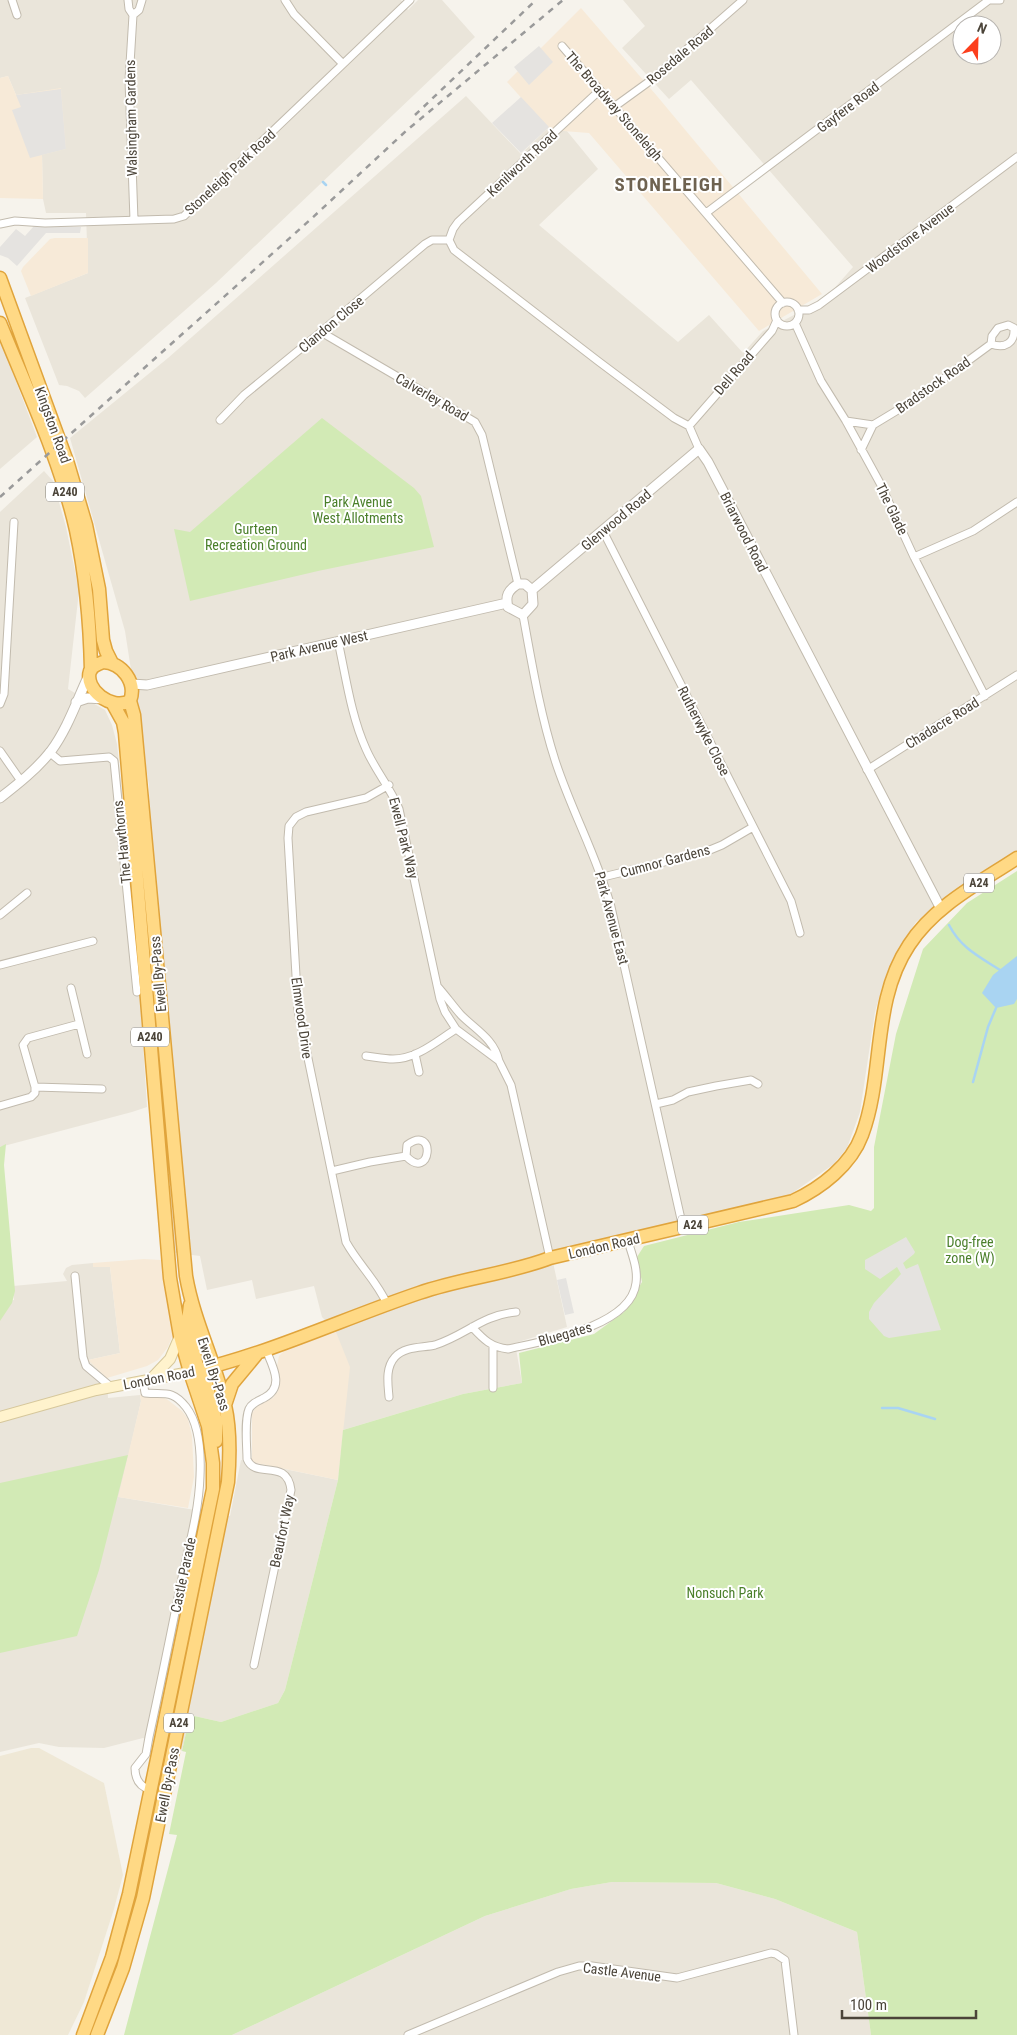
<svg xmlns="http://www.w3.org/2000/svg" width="1017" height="2035" viewBox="0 0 1017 2035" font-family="'Roboto Condensed',sans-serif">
  <rect width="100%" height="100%" fill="#f6f3ec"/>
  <!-- residential -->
  <path fill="#eae5da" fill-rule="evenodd" d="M 0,0 L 401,0 L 408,10 L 418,0 L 442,0 L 475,37 L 216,283 L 85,398 L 79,391 L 67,386 L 59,385 L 25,298 L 88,273 L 86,213 L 46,213 L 43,199 L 42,155 L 61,89 L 16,95 L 8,76 L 0,78 Z
    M 623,0 L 1017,0 L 1017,853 L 943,899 L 916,922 L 899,947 L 884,980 L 875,1012 L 860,1112 L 847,1148 L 834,1164 L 788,1196 L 551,1253 L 567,1327 L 515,1343 L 522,1383 L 463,1394 L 343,1430 L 336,1332 L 322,1317 L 314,1286 L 256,1299 L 252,1280 L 207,1290 L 200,1256 L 161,1251 L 149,786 L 125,631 L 70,438 L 168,358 L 466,96 L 521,154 L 549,127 L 562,125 L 598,169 L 539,225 L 678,342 L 709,315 L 743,353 L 763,331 L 825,299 L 853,267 L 691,80 L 669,99 L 622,48 L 645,26 ZM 962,25 L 992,25 L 992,55 L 962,55 Z
    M 0,339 L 37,437 L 0,469 Z
    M 44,471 L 53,481 L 66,527 L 79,591 L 68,689 L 105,710 L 112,725 L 117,744 L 135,916 L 147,1107 L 132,1112 L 0,1147 L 0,512 Z
    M 93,1263 L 94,1267 L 110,1267 L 120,1353 L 88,1360 L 107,1378 L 108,1398 L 140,1395 L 141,1401 L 119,1497 L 230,1516 L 241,1460 L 338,1480 L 285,1690 L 278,1703 L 221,1722 L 190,1715 L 182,1751 L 143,1738 L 104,1748 L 59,1747 L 39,1743 L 0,1752 L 0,1302 L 14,1300 L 13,1286 L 67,1281 L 63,1274 L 66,1268 L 72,1265 Z
    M 612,1882 L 716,1883 L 775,1899 L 857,1932 L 871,2035 L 232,2035 L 485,1916 L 571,1889 Z"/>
  <!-- commercial -->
  <path fill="#f7ead8" d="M 581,8 L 657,96 L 822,294 L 759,331 L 589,133 L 550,130 L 507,82 Z
    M 8,76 L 16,95 L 61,88 L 66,149 L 42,155 L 43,199 L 0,198 L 0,78 Z
    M 55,238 L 88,238 L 88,273 L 31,296 L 21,271 L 23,267 L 50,239 Z
    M 144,1259 L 161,1260 L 173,1334 L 168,1347 L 158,1360 L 147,1366 L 107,1378 L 88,1360 L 120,1353 L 110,1267 L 93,1267 L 93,1263 Z
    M 336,1332 L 350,1367 L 338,1480 L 252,1462 L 252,1413 L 257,1406 L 273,1398 L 278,1391 L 280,1380 L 277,1366 L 279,1356 L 285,1350 Z
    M 140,1395 L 159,1395 L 168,1400 L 182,1411 L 188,1419 L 192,1436 L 194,1477 L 188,1508 L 118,1497 L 141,1401 Z"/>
  <!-- education -->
  <path fill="#efe8d6" d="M 31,1748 L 39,1748 L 104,1783 L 123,1875 L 114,1909 L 84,2002 L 68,2035 L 0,2035 L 0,1756 Z"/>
  <!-- green -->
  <path fill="#d2eab5" d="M 322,418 L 414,488 L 421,496 L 434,547 L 318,571 L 190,601 L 174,529 L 190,532 Z
    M 1017,871 L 1017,2035 L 871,2035 L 857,1932 L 775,1899 L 716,1883 L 612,1882 L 571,1889 L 485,1916 L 232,2035 L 124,2035 L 177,1835 L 169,1834 L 186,1752 L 182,1751 L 190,1715 L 221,1722 L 278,1703 L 285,1690 L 338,1480 L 343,1430 L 463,1394 L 522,1383 L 519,1353 L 594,1334 L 624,1312 L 642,1282 L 637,1257 L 644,1246 L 739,1222 L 849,1205 L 871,1211 L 874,1208 L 874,1147 L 896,1034 L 923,949 L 967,903 Z
    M 6,1144 L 4,1165 L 15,1291 L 12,1303 L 0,1321 L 0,1147 Z
    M 128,1455 L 99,1570 L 77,1636 L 0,1653 L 0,1483 Z"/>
  <!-- parking -->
  <path fill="#e5e3e0" d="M 539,46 L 553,62 L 529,85 L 514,67 Z
    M 61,89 L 66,149 L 30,158 L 12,110 L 21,107 L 16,95 Z
    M 521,97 L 549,127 L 521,153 L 492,123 Z
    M 34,226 L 81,227 L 80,233 L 46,233 L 17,266 L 8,258 L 0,255 L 0,247 L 16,229 L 25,236 Z
    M 906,1237 L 915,1252 L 914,1254 L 903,1263 L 906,1269 L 918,1264 L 941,1330 L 889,1338 L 884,1336 L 869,1319 L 869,1312 L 874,1303 L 901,1274 L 897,1267 L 880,1279 L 865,1269 L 865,1260 Z
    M 566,1278 L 574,1313 L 565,1315 L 557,1280 Z"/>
  <!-- water -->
  <path fill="#a9d4f2" d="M 1017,956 L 1017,999 L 1014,1004 L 996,1008 L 982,993 L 993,975 Z"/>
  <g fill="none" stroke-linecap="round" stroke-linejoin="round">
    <!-- stream -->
    <path stroke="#a9d4f2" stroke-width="2.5" d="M 323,182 L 326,185
      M 949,925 C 961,948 978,956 1000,970
      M 973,1082 L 988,1027 L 996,1008
      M 882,1408 L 898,1408 L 935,1419"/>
    <defs>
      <path id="minor" d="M 12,0 L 17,15
        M 128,0 L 129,9 L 133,15 L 129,80 L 134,220
        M 285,0 L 294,14 L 343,64
        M 991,0 L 1000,0
        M 133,15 L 139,10 L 142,0
        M 562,46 L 783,303
        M 614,107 L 654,78 L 743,0
        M 706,213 L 989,0
        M 0,224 L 15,221 L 45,223 L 174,219 L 184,216 L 410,0
        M 449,240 L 454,250 L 598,361 L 674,418 L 689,426 L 699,449
        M 449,240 L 453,229 L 458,222 L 600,90
        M775 314a12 12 0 1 1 24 0a12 12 0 1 1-24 0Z
        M 798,310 L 809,310 L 819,305 L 1017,157
        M 795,323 L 821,381 L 846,421 L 881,485 L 914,557 L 985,696
        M 321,332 L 475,422 L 482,435 L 518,584
        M 991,344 C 1005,349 1015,343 1014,328
        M 220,420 L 244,395 L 321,332 L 425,244 L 432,240 L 449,240
        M 846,421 L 873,425
        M 689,426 L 772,331 L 777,320
        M 861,450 L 873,425 L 916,399 L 991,344 L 992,336 L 998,328 L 1008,325 L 1014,328
        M 603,531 L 791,901 L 800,933
        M 914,557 L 973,531 L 1017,502
        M 523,615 C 532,664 540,713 555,760 C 571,810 597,856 611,907 L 683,1228
        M 338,641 C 346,677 351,716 366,749 C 375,770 390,787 399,809 L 440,999 L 445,1012 L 456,1029 L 499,1061 L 511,1085 L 550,1258
        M 0,704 L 4,694 L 14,522
        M 0,751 L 21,781
        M 49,752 L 60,761 L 109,757 L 114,761 L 137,992
        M 867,770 L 1017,675
        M 603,877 L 705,852 L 722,845 L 753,827
        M 0,915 L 27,893
        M 0,965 L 93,941
        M 438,987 C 446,996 453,1006 461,1015 C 476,1030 494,1039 499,1061
        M 71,988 L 87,1054
        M 415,1054 L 419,1072
        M 366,1056 C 375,1057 384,1059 393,1059 C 417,1059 437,1041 456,1029
        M 35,1087 L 23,1045 L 28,1038 L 79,1024
        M 656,1104 L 673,1100 L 688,1092 L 716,1086 L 751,1080 L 758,1084
        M 0,1106 L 31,1097 L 35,1093 L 35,1087 L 102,1089
        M 332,1171 L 370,1162 L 406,1156 L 407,1145 C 437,1123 431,1183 406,1156
        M 75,1276 L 83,1357 L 86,1366 L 111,1387
        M 387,1304 C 377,1281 358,1264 346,1242 L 298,1010 L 288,838 L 289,826 L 296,817 L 306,812 L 366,798 L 389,785
        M 472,1327 C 484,1340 491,1347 508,1349 C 543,1341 631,1327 636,1283 C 638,1268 632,1255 628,1241
        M 493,1346 L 493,1388
        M 143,1381 L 145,1393 C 164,1395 172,1389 186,1407 C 200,1425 201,1454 200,1476 C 199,1509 190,1542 183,1573 C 172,1628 161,1682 149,1737 L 146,1754 L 135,1768 C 135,1779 140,1787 151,1790
        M 389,1397 C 388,1384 385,1368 395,1357 C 405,1346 422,1348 435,1345 C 466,1335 482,1315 516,1312
        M 254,1665 L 291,1490 C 287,1457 255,1480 247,1459 C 247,1446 244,1421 249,1409 C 252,1403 258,1401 264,1398 C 285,1387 273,1367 266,1350
        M 408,2035 L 558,1972 L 579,1966 L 592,1966 L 677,1978 L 771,1953 L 776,1954 L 785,1960 L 794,2035"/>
      <path id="tertiary" d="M 518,584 L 525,584 L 532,590 L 533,604 L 523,615 L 508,607 C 505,596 508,590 518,584 Z
        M 532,590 L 699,449 L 708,462 L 941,909
        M 132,684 L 147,685 L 507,603
        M 76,702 L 88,698 L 103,699
        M 0,798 C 18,784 37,769 51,751 C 68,728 77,700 89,675"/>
      <path id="secondary" d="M 152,1378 L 170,1359 L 180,1336
        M 0,1417 L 96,1390 L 190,1372"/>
      <path id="trunk" d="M 0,278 L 68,464 L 86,525 L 99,589 L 103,640 L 106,651 L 112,663
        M 0,323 C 27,390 60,459 76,530 C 86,577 90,623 91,670
        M 103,662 C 122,663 137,682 130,701 C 111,711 84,689 90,671 C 92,666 98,664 103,662 Z
        M 213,1366 L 205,1373 L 204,1376 L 216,1421 L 216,1441
        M 190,1372 C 269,1354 342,1319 419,1293 C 462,1278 508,1274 550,1258 L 793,1201 C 821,1188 851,1165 862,1135 C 885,1073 871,1002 909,945 C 934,906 979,883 1017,858
        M 190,1372 L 196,1362 L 188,1321 L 190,1305
        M 225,1405 L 232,1384 L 256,1355
        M 83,2035 L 112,1957 L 129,1894 L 213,1489 L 213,1463 L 208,1426 L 190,1372 L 180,1336 L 170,1278 L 125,733 L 123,722 L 113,704
        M 97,2035 L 123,1968 L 143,1898 L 228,1482 C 230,1457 231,1431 225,1405 C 215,1361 194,1322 186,1276 L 134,715 L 130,701"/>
    </defs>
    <!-- minor casing -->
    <use href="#minor" stroke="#c2bbae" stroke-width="9"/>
    <!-- tertiary casing -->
    <use href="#tertiary" stroke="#c2bbae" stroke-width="11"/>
    <!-- secondary casing -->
    <use href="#secondary" stroke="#d6c79b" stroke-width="12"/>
    <!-- trunk casing -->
    <use href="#trunk" stroke="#e0a43c" stroke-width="15"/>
    <!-- minor -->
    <use href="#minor" stroke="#fff" stroke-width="7"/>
    <!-- tertiary -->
    <use href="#tertiary" stroke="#fff" stroke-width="9"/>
    <!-- secondary -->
    <use href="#secondary" stroke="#fff3cd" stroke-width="10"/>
    <!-- trunk -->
    <use href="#trunk" stroke="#ffd985" stroke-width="12"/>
    <!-- rail -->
    <path stroke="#9a9a9a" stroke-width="2.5" stroke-dasharray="6 6" stroke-linecap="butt" d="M 415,115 L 536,0
      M 0,497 L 311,219 L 406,131 L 563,0"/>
  </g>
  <g text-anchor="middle" stroke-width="4" stroke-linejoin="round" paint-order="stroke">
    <!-- shield labels -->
    <g fill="#fff" stroke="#817c74" stroke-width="1">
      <rect x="46" y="482.5" width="38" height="19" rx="4"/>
      <rect x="964" y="873.5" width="30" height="19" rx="4"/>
      <rect x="131" y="1027.5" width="38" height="19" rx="4"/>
      <rect x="678" y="1215.5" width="30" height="19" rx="4"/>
      <rect x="164" y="1713.5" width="30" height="19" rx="4"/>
    </g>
    <g font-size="12" font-weight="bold" fill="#4b4439">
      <text x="65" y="496">A240</text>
      <text x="979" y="887">A24</text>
      <text x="150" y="1041">A240</text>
      <text x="693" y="1229">A24</text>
      <text x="179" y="1727">A24</text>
    </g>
    <!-- street labels -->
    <g font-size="14" fill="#4b4439" stroke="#fff">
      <text transform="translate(680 55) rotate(-40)" y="5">Rosedale Road</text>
      <text transform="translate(614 106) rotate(49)" y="5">The Broadway Stoneleigh</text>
      <text transform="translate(848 107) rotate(-37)" y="5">Gayfere Road</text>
      <text transform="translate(131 118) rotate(-91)" y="5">Walsingham Gardens</text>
      <text transform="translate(522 163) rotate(-43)" y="5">Kenilworth Road</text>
      <text transform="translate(230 172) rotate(-43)" y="5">Stoneleigh Park Road</text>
      <text transform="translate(910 238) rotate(-37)" y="5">Woodstone Avenue</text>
      <text transform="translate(331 324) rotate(-40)" y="5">Clandon Close</text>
      <text transform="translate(734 373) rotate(-49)" y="5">Dell Road</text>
      <text transform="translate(933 385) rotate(-35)" y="5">Bradstock Road</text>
      <text transform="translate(432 397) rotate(30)" y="5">Calverley Road</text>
      <text transform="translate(53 425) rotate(70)" y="5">Kingston Road</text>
      <text transform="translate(892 509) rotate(64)" y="5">The Glade</text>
      <text transform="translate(616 520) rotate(-40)" y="5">Glenwood Road</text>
      <text transform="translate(744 532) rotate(63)" y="5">Briarwood Road</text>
      <text transform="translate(319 646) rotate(-13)" y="5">Park Avenue West</text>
      <text transform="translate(942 723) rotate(-32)" y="5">Chadacre Road</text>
      <text transform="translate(704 731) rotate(63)" y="5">Rutherwyke Close</text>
      <text transform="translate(404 838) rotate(76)" y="5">Ewell Park Way</text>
      <text transform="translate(122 842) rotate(-96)" y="5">The Hawthorns</text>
      <text transform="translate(665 861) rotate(-15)" y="5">Cumnor Gardens</text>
      <text transform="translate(612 918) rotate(75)" y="5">Park Avenue East</text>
      <text transform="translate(158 974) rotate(-95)" y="5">Ewell By-Pass</text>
      <text transform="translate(302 1018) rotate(82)" y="5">Elmwood Drive</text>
      <text transform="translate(604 1246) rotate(-13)" y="5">London Road</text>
      <text transform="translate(565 1334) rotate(-16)" y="5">Bluegates</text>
      <text transform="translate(214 1374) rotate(72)" y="5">Ewell By-Pass</text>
      <text transform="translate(159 1378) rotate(-11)" y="5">London Road</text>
      <text transform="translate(282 1531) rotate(-78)" y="5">Beaufort Way</text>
      <text transform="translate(183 1575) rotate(-78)" y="5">Castle Parade</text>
      <text transform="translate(167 1785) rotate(-79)" y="5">Ewell By-Pass</text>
      <text transform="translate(622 1972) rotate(7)" y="5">Castle Avenue</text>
    </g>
    <!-- park labels -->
    <g font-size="14" fill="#4a7f2a" stroke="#fff">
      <text x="358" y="507">Park Avenue<tspan x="358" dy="16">West Allotments</tspan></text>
      <text x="256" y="534">Gurteen<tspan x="256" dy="16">Recreation Ground</tspan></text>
      <text x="970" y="1247">Dog-free<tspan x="970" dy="16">zone (W)</tspan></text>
      <text x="725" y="1598">Nonsuch Park</text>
    </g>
    <!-- district labels -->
    <g font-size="19" font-weight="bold" letter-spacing="1" fill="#6e6250" stroke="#fff">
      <text x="669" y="191">STONELEIGH</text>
    </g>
  </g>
  <!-- north arrow -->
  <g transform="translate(977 40) rotate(23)"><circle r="24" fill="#ffffff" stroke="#b7b4b0"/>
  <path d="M0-4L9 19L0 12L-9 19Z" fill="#fc3f1d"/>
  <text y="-8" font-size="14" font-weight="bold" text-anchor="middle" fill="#4b4439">N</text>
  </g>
  <!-- scale -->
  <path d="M842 2010v8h134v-8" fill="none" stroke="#4b4439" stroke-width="2.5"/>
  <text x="850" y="2010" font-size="15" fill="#4b4439" stroke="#ffffff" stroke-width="4" paint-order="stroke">100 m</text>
</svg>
